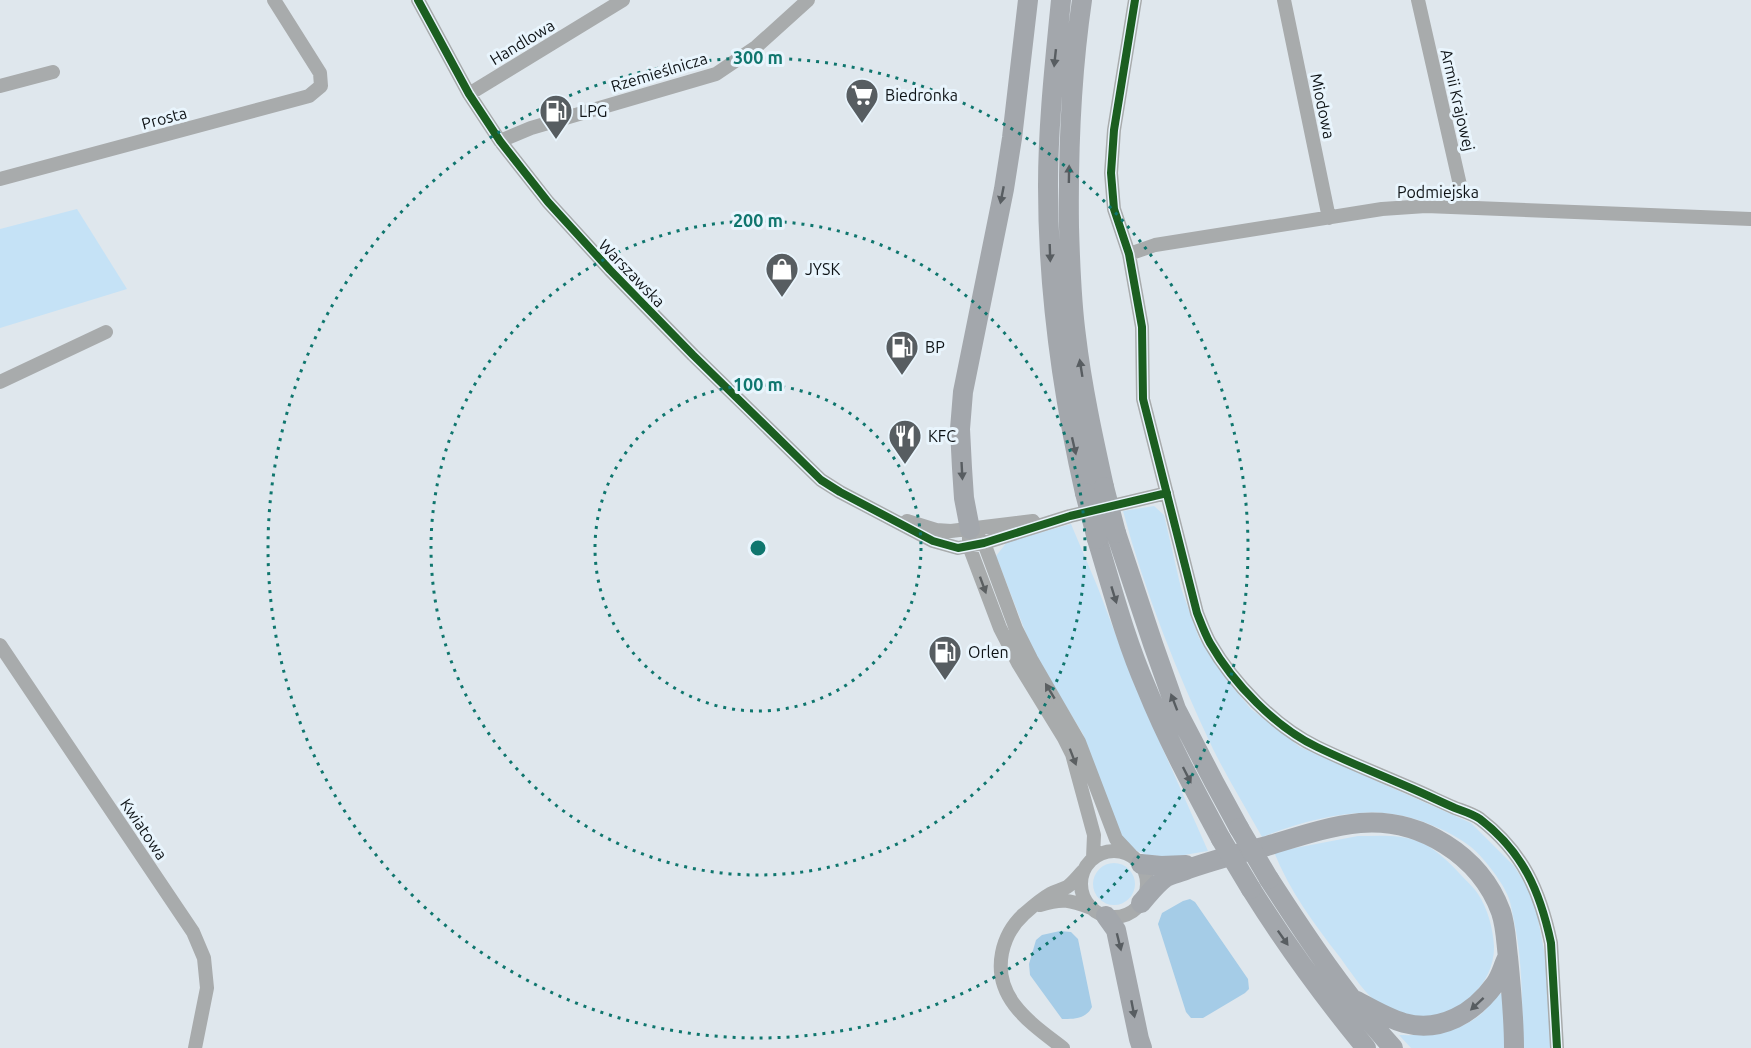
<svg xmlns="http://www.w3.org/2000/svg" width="1751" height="1048" viewBox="0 0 1751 1048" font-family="Ubuntu,sans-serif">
  <rect width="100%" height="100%" fill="#dfe7ed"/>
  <!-- green -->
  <path fill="#c5e2f6" d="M 77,209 L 127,289 L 0,328 L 0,229 Z
    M 1154,506 L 1164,515 L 1181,588 L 1199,638 L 1226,679 L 1251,709 L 1300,747 L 1471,823 L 1514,866 L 1534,898 L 1547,966 L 1550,1048 L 1523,1048 C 1522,1005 1523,963 1514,921 C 1512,912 1511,902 1507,894 C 1501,880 1483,857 1471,847 C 1450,831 1418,817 1391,814 C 1351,808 1300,822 1262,837 C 1246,808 1228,779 1213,749 C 1177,673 1145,593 1123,511 Z
    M 1071,524 L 1098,588 L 1135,686 L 1208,851 L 1172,857 L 1147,855 L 1137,851 L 1121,838 L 1083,734 L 1034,654 L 996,556 L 1007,542 Z
    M 1358,836 C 1378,836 1399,834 1417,841 C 1434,847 1448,861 1460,874 C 1466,881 1474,887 1478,894 C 1488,909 1493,929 1494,946 C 1495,984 1460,1015 1424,1017 C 1412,1017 1395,1012 1384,1007 C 1367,998 1351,972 1339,956 C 1314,924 1289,890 1274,852 Z
    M1093 884a21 21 0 1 1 42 0a21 21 0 1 1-42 0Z
    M 1499,993 L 1506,996 L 1506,1048 L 1411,1048 L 1399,1035 C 1428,1036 1457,1033 1480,1015 C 1487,1009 1493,1000 1499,993 Z"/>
  <!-- water -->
  <path fill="#a5cce7" d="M 1190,899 L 1195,902 L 1248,979 L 1249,989 L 1245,993 L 1203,1018 L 1191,1018 L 1186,1012 L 1158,924 L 1162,913 L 1183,901 Z
    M 1060,931 L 1071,932 L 1078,939 L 1092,1007 C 1086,1019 1074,1019 1062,1019 L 1030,975 L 1029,964 L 1036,940 L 1042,935 Z"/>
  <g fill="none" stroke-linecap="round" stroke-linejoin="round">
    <!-- minor -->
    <path stroke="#a8abac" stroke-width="14" d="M 418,0 L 469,94 L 500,141 L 548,202 L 610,270 L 693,355 L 821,480 L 840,492 L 933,541 L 958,548 L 984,543 L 1070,516 L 1167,493
      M 1135,0 L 1114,130 L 1111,173 L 1114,209 L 1129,254 L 1142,327 L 1143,399 L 1197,613 C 1201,623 1205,634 1210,643 C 1233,683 1275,727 1317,747 C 1348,762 1381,775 1413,789 C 1427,795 1441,802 1455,808 C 1463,811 1473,814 1480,819 C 1523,852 1540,891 1551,943 L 1557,1048
      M 1284,0 L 1329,218
      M 1418,0 L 1465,207
      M 0,86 L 53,72
      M 469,94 L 623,0
      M 500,141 L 531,128 L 716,74 L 756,47 L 808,0
      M 0,179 L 309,96 L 321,86 L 320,73 L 274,0
      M 1129,254 L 1155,245 L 1382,209 L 1426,206 L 1751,219
      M 0,382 L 106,332
      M 907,521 L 936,530 L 951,531 L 1033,521
      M 969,537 L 969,546 L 1000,628 L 1018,663 L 1064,738 L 1072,754 L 1094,835 L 1093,858
      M 979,538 L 984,543 L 1016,629 L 1031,659 L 1079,742 L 1116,839 L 1131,855
      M 0,645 L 193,932 L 204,958 L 207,988 L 195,1048
      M1081 884a33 33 0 1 1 66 0a33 33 0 1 1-66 0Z
      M 1040,905 C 1063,898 1070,900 1091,908
      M 1063,1048 C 1032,1024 993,999 1002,953 C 1005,938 1012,925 1024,914 C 1032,907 1041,899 1050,894 C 1055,891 1061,890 1067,887 C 1073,883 1078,876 1083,871"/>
    <!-- highway -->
    <path stroke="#a3a7ac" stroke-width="20" d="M 1061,0 C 1055,62 1048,124 1048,186 C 1048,290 1062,392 1085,493
      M 1082,0 C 1071,75 1068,151 1069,227 C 1070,263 1071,299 1076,336 C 1082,387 1093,437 1104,487
      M 970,529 L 964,498 L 962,468 L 960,429 L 963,392 L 1004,189 L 1012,138 L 1028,0
      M 1116,533 L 1153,644 L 1176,709 L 1214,782 L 1239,828
      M 1097,539 C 1112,588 1125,639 1146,687 C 1167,739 1194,789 1221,839
      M 1141,864 L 1161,866 L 1186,865
      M 1269,879 C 1307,938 1346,996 1393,1048
      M 1251,889 C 1286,945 1324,997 1366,1048
      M 1141,903 C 1149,894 1156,884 1166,877 C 1173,874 1181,872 1188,869 C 1214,860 1240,853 1267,846 C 1297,837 1329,826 1360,823 C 1420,818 1480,855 1501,912 C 1506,927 1506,942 1508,957 C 1511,987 1514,1017 1514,1048
      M 1106,916 L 1116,930 L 1139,1039 L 1142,1048
      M 1357,1001 C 1372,1009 1387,1018 1404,1023 C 1441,1033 1474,1013 1495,984 C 1501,976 1503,966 1507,958"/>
    <!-- highway-bridge -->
    <path stroke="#a3a7ac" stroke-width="20" d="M 1104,487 L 1116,533
      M 1085,493 L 1097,539
      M 1239,828 L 1269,879
      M 1221,839 L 1251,889"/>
    <defs>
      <path id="cycleway" d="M 418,0 L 469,94 L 500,141 L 548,202 L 610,270 L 693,355 L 821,480 L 840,492 L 933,541 L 958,548 L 984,543 L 1070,516 L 1167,493
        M 1135,0 L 1114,130 L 1111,173 L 1114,209 L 1129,254 L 1142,327 L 1143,399 L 1197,613 C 1201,623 1205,634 1210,643 C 1233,683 1275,727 1317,747 C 1348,762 1381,775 1413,789 C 1427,795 1441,802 1455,808 C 1463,811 1473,814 1480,819 C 1523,852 1540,891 1551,943 L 1557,1048"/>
    </defs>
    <!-- cycleway casing -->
    <use href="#cycleway" stroke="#e9f5fd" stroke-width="11"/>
    <!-- cycleway -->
    <use href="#cycleway" stroke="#1b5e20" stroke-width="8"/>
  </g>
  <!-- one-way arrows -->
  <defs><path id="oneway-solid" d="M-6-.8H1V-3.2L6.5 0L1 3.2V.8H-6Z" transform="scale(1.5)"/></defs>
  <g fill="#585d61">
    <use href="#oneway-solid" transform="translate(1055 58) rotate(96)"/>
    <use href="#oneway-solid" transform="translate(1069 174) rotate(-89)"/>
    <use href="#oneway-solid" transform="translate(1002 195) rotate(101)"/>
    <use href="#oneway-solid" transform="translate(1050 253) rotate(88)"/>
    <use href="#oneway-solid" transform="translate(1081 368) rotate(-99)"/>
    <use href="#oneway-solid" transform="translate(1074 446) rotate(77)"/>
    <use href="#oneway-solid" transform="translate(962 471) rotate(87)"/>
    <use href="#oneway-solid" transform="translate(1114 595) rotate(73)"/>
    <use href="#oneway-solid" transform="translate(1174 702) rotate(-111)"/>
    <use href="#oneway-solid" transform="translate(1187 775) rotate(63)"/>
    <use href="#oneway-solid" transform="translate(1283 938) rotate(55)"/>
    <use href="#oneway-solid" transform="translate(1119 942) rotate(76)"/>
    <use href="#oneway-solid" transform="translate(1477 1004) rotate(137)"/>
    <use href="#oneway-solid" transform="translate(1133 1009) rotate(79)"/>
  </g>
  <g fill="#5b5f61">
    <use href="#oneway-solid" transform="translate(983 585) rotate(70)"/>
    <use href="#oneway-solid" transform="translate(1050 691) rotate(-121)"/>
    <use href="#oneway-solid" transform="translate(1073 757) rotate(69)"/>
  </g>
  <!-- distance rings -->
  <g fill="none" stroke="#0f766e" stroke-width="3" stroke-dasharray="3 6">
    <circle cx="758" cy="548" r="163"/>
    <circle cx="758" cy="548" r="327"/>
    <circle cx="758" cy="548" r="490"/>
  </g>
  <!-- icons -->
  <defs>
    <symbol id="supermarket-pin" viewBox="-11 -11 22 30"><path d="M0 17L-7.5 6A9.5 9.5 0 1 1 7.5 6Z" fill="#575d61" stroke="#e9f5fd"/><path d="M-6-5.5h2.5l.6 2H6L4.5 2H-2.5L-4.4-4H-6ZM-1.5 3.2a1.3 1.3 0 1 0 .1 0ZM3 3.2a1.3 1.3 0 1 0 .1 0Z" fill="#fff"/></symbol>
    <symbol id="fuel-pin" viewBox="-11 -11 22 30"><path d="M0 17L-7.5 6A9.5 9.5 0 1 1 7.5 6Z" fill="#575d61" stroke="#e9f5fd"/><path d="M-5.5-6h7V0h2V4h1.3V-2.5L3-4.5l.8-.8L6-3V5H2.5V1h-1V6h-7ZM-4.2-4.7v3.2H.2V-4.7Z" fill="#fff"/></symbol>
    <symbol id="shop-pin" viewBox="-11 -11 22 30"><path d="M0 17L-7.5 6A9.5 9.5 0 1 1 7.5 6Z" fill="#575d61" stroke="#e9f5fd"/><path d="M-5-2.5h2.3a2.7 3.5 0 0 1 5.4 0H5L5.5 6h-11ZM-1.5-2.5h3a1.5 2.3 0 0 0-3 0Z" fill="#fff"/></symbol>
    <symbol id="restaurant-pin" viewBox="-11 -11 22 30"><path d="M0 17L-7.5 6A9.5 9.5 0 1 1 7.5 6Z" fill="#575d61" stroke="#e9f5fd"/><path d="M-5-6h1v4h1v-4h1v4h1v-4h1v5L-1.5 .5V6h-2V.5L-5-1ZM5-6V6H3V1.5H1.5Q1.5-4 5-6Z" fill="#fff"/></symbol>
  </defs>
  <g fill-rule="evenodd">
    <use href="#supermarket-pin" x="843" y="76" width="38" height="52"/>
    <use href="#fuel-pin" x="537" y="92" width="38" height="52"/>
    <use href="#shop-pin" x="763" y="250" width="38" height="52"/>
    <use href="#fuel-pin" x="883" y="328" width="38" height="52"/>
    <use href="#restaurant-pin" x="886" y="417" width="38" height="52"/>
    <use href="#fuel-pin" x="926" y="633" width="38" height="52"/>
  </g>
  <g text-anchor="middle" stroke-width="6" stroke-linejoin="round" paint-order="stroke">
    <!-- street labels -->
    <g font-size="16" fill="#0e1316" stroke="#e9f5fd">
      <text transform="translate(522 42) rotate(-31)" y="6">Handlowa</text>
      <text transform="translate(659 72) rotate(-17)" y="6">Rzemieślnicza</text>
      <text transform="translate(1458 100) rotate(77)" y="6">Armii Krajowej</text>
      <text transform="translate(1323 106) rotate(78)" y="6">Miodowa</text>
      <text transform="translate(164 118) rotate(-15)" y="6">Prosta</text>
      <text x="1438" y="198">Podmiejska</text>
      <text transform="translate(632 273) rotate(46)" y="6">Warszawska</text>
      <text transform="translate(144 829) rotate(56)" y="6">Kwiatowa</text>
    </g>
    <!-- poi labels -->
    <g font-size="16" fill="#0e1316" stroke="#e9f5fd" text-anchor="start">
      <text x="885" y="101">Biedronka</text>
      <text x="579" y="117">LPG</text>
      <text x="805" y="275">JYSK</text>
      <text x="925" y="353">BP</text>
      <text x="928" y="442">KFC</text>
      <text x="968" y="658">Orlen</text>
    </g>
  </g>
  <circle cx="758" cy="548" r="9" fill="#0f766e" stroke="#e9f5fd" stroke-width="3"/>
  <g font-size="18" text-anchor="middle" font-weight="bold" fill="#0f766e" stroke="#e9f5fd" stroke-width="6" stroke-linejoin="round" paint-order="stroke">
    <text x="758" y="64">300 m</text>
    <text x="758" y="227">200 m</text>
    <text x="758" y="391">100 m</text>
  </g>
</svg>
